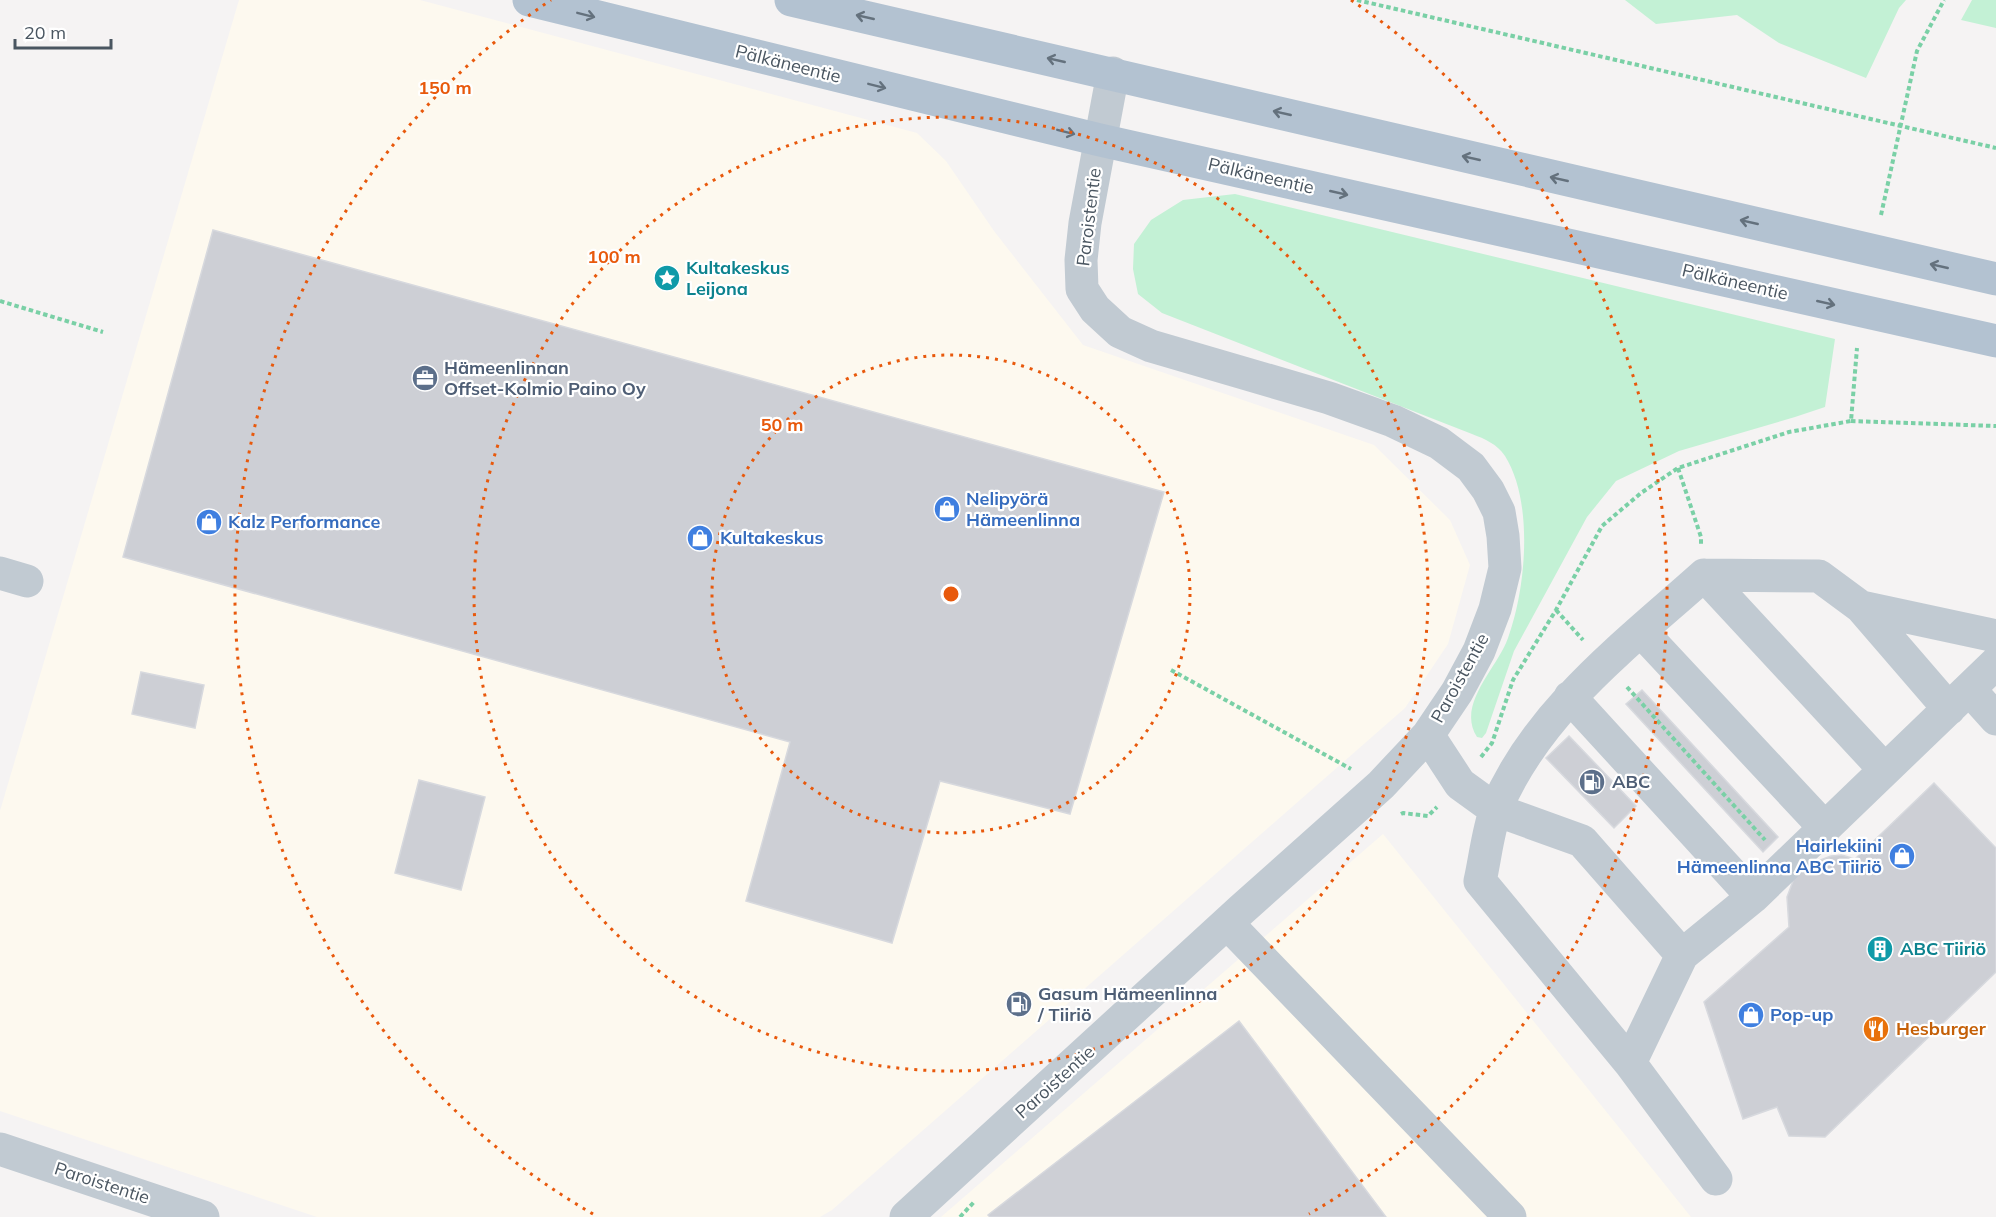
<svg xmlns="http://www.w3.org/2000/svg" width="1996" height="1217" viewBox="0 0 1996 1217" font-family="Mulish,sans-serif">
  <rect width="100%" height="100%" fill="#f5f3f3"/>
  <!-- commercial -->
  <path fill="#fdf9ef" d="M 239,0 L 420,0 L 917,133 L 946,161 L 994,231 L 1083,345 L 1374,445 L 1450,520 L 1470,565 L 1448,644 L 1405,708 L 832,1210 L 820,1217 L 317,1217 L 0,1111 L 0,811 Z
    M 1383,834 L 1691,1217 L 941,1217 Z"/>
  <!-- green -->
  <path fill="#c3f1d5" d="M 1625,0 L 1906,0 L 1899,8 L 1866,78 L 1779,43 L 1737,15 L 1656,24 Z
    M 1972,0 L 1996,0 L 1996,28 L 1961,20 Z
    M 1235,194 L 1835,339 L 1825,407 L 1795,417 L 1679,451 L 1616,481 L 1587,517 L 1514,651 L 1486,733 L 1482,738 L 1477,737 C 1456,704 1497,669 1508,638 C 1526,589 1534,502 1505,456 C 1497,444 1485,439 1472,434 L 1162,313 L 1138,294 L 1133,269 L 1134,244 L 1151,220 L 1183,200 Z"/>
  <!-- building -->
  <path fill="#cdcfd5" stroke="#d7d9de" stroke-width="1.5" d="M 213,230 L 1164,492 L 1070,814 L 940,781 L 892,943 L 746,901 L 790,742 L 123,557 Z
    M 141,672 L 204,685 L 195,728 L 132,714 Z
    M 1642,690 L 1778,837 L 1763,852 L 1626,704 Z
    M 1569,736 L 1636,806 L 1614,828 L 1546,758 Z
    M 419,780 L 485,797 L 461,890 L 395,873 Z
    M 1934,783 L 1996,848 L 1996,972 L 1825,1137 L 1789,1136 L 1777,1107 L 1743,1119 L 1704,1002 L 1789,927 L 1787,897 L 1796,873 L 1810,864 L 1831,856 L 1842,855 L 1855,859 Z
    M 1239,1021 L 1386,1217 L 990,1217 L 988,1215 Z"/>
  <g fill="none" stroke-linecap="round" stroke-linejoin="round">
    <!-- path -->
    <path stroke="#7ad0a6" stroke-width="4" stroke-dasharray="4.5 3" stroke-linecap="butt" d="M 1357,0 L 1996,148
      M 1881,215 L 1917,51 L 1944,0
      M 0,301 L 103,332
      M 1851,421 L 1996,426
      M 1678,468 L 1701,537 L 1701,544
      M 1556,610 L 1583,640
      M 1171,670 L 1351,769
      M 1627,687 L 1765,840
      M 1481,757 L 1492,743 L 1513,680 L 1556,610 L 1602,526 L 1641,493 L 1678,468 L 1789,432 L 1851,421 L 1857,348
      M 1401,814 L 1403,813 L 1428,816 L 1437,807
      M 960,1217 L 974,1202"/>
    <!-- minor -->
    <path stroke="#c1cad2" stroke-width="33" d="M 0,573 L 27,581
      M 1704,575 L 1884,769
      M 1861,607 L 1996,636
      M 1641,631 L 1824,827
      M 1969,689 L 1996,719
      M 1570,697 L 1753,897
      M 1428,735 L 1460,784 L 1496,810 L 1582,841 L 1682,955 L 1753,897 L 1996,663
      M 1227,923 L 1510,1217
      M 1630,1063 L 1682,955
      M 0,1149 L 203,1217
      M 1716,1179 L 1630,1063 L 1480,881 C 1485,859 1488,830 1496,809 C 1537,711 1627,644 1704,575 L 1819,576 L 1861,607 L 1949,709
      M 906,1217 L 1241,910 L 1381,785 L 1428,735 L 1457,692 L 1479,651 L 1495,609 L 1505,568 L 1503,536 L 1499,512 L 1488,490 L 1471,467 L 1439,443 L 1393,421 L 1329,398 L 1151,346 L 1120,332 L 1095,309 L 1082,289 L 1081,260 L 1085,223 L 1113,73"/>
    <!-- major -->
    <path stroke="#b3c2d1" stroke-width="33" d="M 529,0 L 1100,140 L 1996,341
      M 791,0 C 1193,91 1594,187 1996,279"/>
  </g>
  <!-- one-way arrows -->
  <defs><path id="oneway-shaft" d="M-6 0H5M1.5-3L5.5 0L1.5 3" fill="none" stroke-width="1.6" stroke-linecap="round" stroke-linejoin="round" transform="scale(1.5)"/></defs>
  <g stroke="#64717d">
    <use href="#oneway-shaft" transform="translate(586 15) rotate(14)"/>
    <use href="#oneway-shaft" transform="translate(865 17) rotate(-167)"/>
    <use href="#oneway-shaft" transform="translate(1056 60) rotate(-167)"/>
    <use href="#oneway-shaft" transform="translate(877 86) rotate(14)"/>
    <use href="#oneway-shaft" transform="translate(1282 113) rotate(-167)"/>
    <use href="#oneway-shaft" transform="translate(1066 132) rotate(14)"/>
    <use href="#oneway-shaft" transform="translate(1471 158) rotate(-167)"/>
    <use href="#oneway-shaft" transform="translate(1559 179) rotate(-167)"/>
    <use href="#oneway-shaft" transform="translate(1339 193) rotate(13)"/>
    <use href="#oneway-shaft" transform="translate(1749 222) rotate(-167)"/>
    <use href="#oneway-shaft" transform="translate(1939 266) rotate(-167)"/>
    <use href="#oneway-shaft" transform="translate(1826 303) rotate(13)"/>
  </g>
  <!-- distance rings -->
  <g fill="none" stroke="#e8590c" stroke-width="3" stroke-dasharray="3 6">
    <circle cx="951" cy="594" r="239"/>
    <circle cx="951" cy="594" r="477"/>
    <path d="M593 1214A716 716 0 0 1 551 0M1351 0A716 716 0 0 1 1309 1214"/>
  </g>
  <!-- icons -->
  <defs>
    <symbol id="sight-disc" viewBox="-11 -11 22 22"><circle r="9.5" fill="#0f9aa8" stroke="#fff"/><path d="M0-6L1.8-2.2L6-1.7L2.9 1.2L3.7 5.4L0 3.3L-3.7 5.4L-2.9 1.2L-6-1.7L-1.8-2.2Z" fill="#fff"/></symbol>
    <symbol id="office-disc" viewBox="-11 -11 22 22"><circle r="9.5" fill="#5c6f8a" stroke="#fff"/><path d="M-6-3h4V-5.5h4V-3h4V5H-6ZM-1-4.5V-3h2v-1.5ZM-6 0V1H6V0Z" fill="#fff"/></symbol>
    <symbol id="shop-disc" viewBox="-11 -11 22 22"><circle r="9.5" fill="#3f7fe0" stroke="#fff"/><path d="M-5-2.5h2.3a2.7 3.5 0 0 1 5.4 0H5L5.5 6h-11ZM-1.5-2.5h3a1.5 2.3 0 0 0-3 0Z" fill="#fff"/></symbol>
    <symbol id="fuel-disc" viewBox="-11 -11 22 22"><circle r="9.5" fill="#5c6f8a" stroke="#fff"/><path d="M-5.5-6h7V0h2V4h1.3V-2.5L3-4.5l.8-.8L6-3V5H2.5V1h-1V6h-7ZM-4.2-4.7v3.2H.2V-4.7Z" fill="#fff"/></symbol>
    <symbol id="building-disc" viewBox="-11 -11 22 22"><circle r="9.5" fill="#0f9aa8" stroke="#fff"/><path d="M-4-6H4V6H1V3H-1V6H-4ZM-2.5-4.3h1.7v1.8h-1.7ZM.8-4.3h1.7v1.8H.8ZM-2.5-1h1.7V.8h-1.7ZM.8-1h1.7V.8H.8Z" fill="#fff"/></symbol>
    <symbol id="restaurant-disc" viewBox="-11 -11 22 22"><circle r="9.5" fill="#e8710a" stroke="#fff"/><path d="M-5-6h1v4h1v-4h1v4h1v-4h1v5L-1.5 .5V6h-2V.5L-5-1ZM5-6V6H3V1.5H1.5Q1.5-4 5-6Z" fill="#fff"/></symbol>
  </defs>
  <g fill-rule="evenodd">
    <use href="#sight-disc" x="652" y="263" width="30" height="30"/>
    <use href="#office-disc" x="410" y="363" width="30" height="30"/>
    <use href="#shop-disc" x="932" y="494" width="30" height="30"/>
    <use href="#shop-disc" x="194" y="507" width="30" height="30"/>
    <use href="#shop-disc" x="685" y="523" width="30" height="30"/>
    <use href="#fuel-disc" x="1577" y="767" width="30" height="30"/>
    <use href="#shop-disc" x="1887" y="841" width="30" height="30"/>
    <use href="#building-disc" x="1865" y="934" width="30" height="30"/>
    <use href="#fuel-disc" x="1004" y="989" width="30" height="30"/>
    <use href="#shop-disc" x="1736" y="1000" width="30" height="30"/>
    <use href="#restaurant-disc" x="1861" y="1014" width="30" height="30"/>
  </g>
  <g text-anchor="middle" stroke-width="4.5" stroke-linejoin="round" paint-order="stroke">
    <!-- street labels -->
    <g font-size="18" fill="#4a5661" stroke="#fff">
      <text transform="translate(788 64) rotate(14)" y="6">Pälkäneentie</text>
      <text transform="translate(1261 176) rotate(13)" y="6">Pälkäneentie</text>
      <text transform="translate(1089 217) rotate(-83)" y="6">Paroistentie</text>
      <text transform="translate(1735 282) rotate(13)" y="6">Pälkäneentie</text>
      <text transform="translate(1460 678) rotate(-61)" y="6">Paroistentie</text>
      <text transform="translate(1055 1082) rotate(-42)" y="6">Paroistentie</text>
      <text transform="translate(102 1183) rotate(18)" y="6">Paroistentie</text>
    </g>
    <!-- culture labels -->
    <g font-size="18" font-weight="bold" fill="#0d838f" stroke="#fff" text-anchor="start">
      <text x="686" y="274">Kultakeskus<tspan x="686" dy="21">Leijona</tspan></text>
      <text x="1900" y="955">ABC Tiiriö</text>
    </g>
    <!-- service labels -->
    <g font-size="18" font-weight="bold" fill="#4e5e75" stroke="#fff" text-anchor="start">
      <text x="444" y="374">Hämeenlinnan<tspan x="444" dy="21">Offset-Kolmio Paino Oy</tspan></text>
      <text x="1612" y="788">ABC</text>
      <text x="1038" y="1000">Gasum Hämeenlinna<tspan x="1038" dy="21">/ Tiiriö</tspan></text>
    </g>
    <!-- shop labels -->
    <g font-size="18" font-weight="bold" fill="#366cbe" stroke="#fff" text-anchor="start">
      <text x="966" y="505">Nelipyörä<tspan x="966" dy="21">Hämeenlinna</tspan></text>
      <text x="228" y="528">Kalz Performance</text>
      <text x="720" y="544">Kultakeskus</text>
      <text x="1882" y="852" text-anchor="end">Hairlekiini<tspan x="1882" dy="21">Hämeenlinna ABC Tiiriö</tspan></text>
      <text x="1770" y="1021">Pop-up</text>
    </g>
    <!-- food labels -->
    <g font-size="18" font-weight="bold" fill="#c56008" stroke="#fff" text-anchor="start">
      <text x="1896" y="1035">Hesburger</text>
    </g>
  </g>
  <circle cx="951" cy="594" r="9" fill="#e8590c" stroke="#fff" stroke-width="3"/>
  <g font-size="18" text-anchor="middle" font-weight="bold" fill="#e8590c" stroke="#fff" stroke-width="4.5" stroke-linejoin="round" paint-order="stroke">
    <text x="445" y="94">150 m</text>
    <text x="614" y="263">100 m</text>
    <text x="782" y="431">50 m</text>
  </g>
  <!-- scale -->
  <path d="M15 39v9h96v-9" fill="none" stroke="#4a5661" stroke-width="3"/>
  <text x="24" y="39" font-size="18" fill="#4a5661" stroke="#ffffff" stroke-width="4.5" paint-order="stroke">20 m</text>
</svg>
